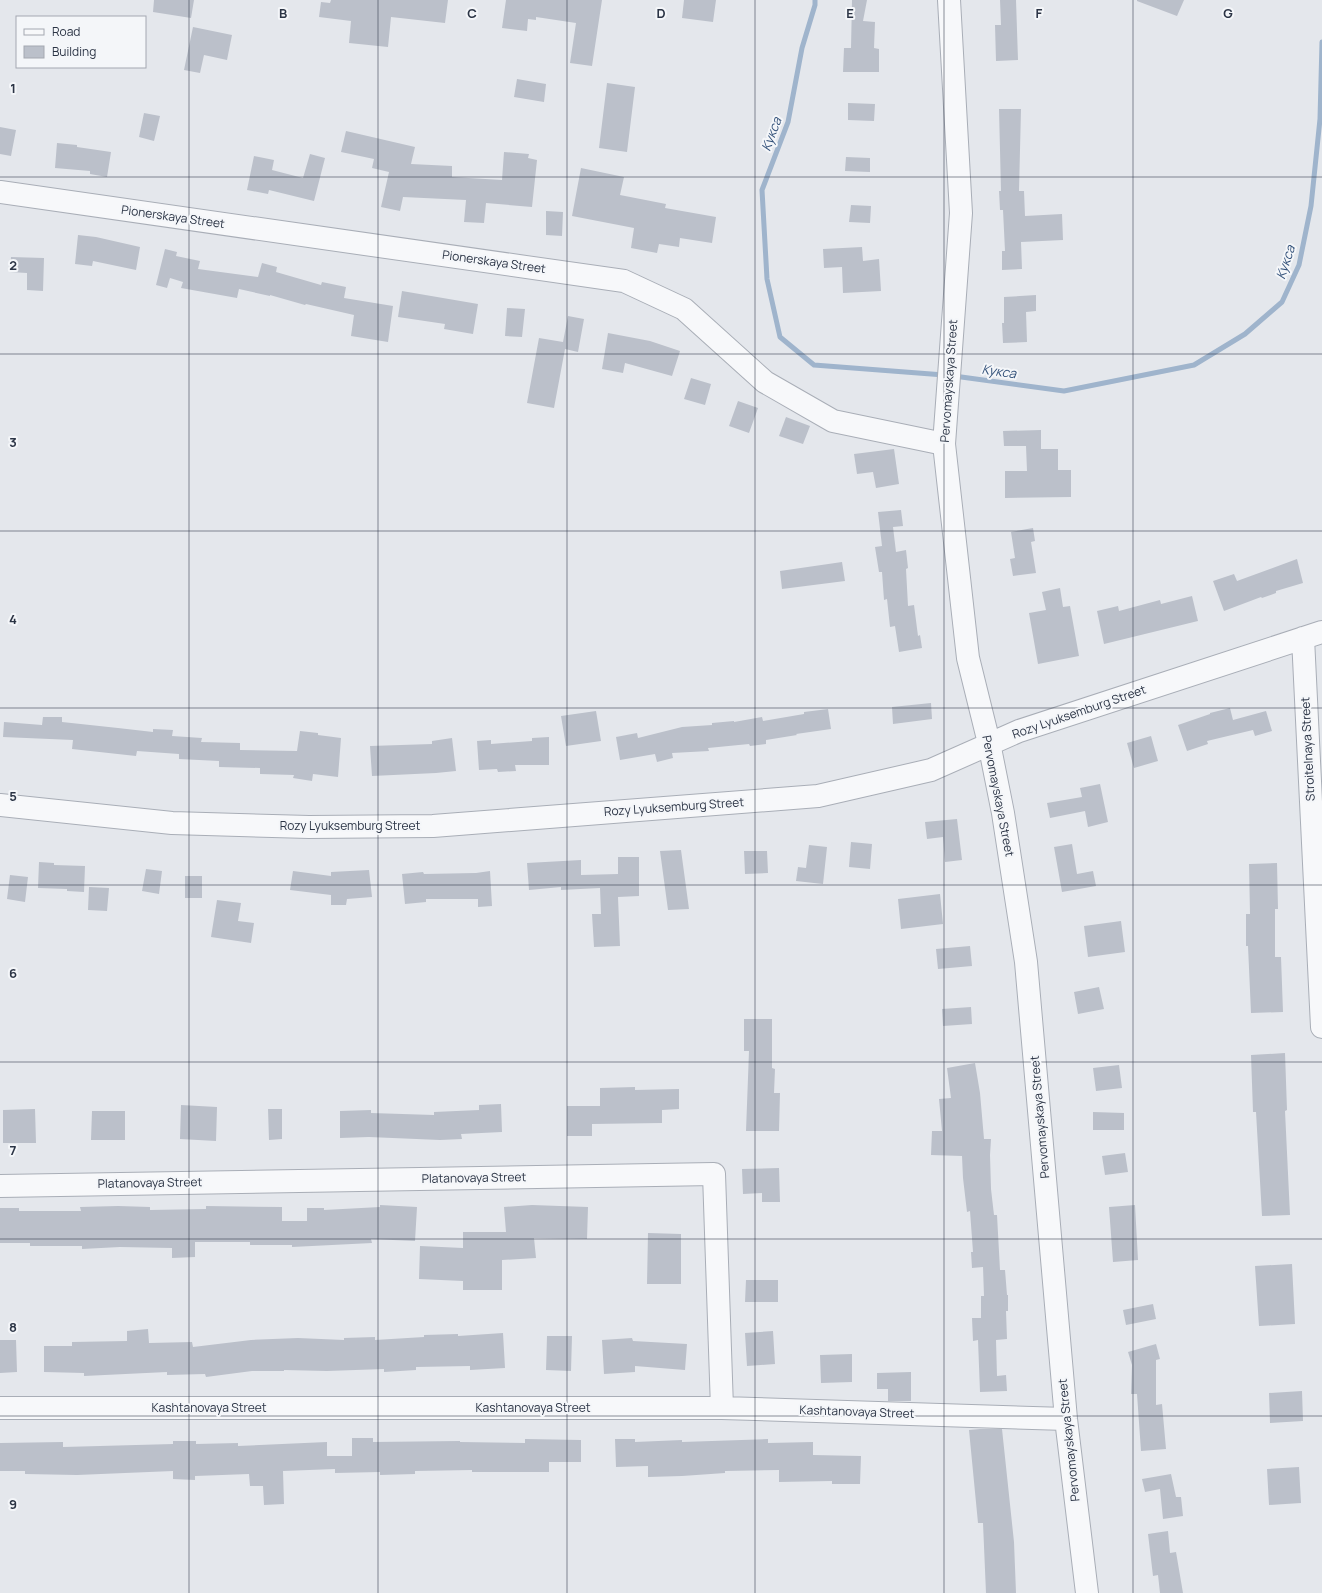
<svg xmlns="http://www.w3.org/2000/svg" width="1322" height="1593" viewBox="0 0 1322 1593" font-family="Manrope,sans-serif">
  <rect width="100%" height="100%" fill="#e4e7ec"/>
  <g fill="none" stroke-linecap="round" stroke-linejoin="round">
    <!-- stream -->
    <path stroke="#9fb4cc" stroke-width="5" d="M 815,0 L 815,5 L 802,48 L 788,122 L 762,190 L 767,279 L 780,337 L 814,365 L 944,375
      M 954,376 L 1064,391 L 1194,365 L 1245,334 L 1282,302 L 1299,265 L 1311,206 L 1320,119 L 1322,42"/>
  </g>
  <!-- building -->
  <path fill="#bbc0ca" d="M 154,0 L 194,0 L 191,18 L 153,12 Z
    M 331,0 L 448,0 L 445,23 L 391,17 L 388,47 L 349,43 L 351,21 L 319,17 L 321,2 L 330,3 Z
    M 506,0 L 602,0 L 592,66 L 570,63 L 576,23 L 536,17 L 536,20 L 528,19 L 527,31 L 502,28 Z
    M 684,0 L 716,0 L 713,22 L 682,18 Z
    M 852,0 L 867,0 L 863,21 L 875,22 L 874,48 L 879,49 L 879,72 L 843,72 L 844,48 L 851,48 Z
    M 1000,0 L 1016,0 L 1018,60 L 996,61 L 995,25 L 1001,25 Z
    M 1137,0 L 1184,0 L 1177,16 L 1137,1 Z
    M 193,27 L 232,35 L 227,60 L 204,55 L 200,73 L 184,70 Z
    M 517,79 L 546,84 L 544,102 L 514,97 Z
    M 607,83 L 635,87 L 627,152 L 599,148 Z
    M 848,103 L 875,104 L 874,121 L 848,120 Z
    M 999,109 L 1021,109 L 1019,191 L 1024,191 L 1025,216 L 1062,214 L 1063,240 L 1021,242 L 1022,269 L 1002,270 L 1002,251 L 1005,251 L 1003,210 L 1000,210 L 999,191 L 1001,191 Z
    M 144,113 L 160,116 L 154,141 L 139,137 Z
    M 0,127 L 16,130 L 11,156 L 0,154 Z
    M 346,131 L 415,147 L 411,164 L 452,166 L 452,177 L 502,180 L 504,152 L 529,154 L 528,158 L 537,160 L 532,207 L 486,203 L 484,223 L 464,222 L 466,200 L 403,197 L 400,211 L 381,207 L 389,172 L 372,168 L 374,159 L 341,152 Z
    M 57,143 L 77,145 L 77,147 L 111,152 L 107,177 L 90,174 L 90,171 L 55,168 Z
    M 310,154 L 325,158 L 314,201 L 269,190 L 268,194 L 247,190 L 254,156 L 274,160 L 272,170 L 303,178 Z
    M 846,157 L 870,158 L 870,172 L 845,171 Z
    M 581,168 L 624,177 L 620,195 L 666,204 L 665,208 L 716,217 L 712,243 L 680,238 L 679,247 L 659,244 L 657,253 L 631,248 L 634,228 L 572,216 Z
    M 851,205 L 871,206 L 870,223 L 849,222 Z
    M 546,211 L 563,212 L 562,236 L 546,235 Z
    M 78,235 L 96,237 L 140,247 L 136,270 L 93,261 L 92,266 L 75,264 Z
    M 862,247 L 863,261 L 879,259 L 881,291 L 843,293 L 842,267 L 824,268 L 823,249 Z
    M 165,249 L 177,252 L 176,256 L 200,261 L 198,269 L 258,277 L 262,263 L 277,267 L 276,272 L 321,285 L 322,282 L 346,287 L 344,298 L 393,306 L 388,342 L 351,336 L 354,315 L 306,304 L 305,305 L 270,295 L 270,296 L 239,289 L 237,298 L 181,288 L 183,282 L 170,278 L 167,288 L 156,285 Z
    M 11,257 L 44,258 L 43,291 L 27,290 L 27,273 L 10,272 Z
    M 402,291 L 478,304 L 473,334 L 444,329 L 445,324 L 398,317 Z
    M 1036,295 L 1036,311 L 1026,312 L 1027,342 L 1003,343 L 1002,323 L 1004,323 L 1004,297 Z
    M 507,308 L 525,309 L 522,337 L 505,336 Z
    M 568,316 L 584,319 L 578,352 L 565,349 L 554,408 L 527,403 L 539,338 L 563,342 Z
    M 608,333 L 650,341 L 680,351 L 672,376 L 625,363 L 623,373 L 602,369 Z
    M 691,378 L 711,384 L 705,405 L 684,399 Z
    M 738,401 L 758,408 L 749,433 L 729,426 Z
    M 786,417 L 810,426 L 803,444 L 779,436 Z
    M 1041,430 L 1041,449 L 1058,449 L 1058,470 L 1071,470 L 1071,497 L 1005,498 L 1005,471 L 1027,471 L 1026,446 L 1004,446 L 1003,431 Z
    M 894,449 L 899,484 L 876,488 L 873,472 L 857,474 L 854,454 Z
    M 901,510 L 903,526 L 893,527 L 896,552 L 906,550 L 908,568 L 906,569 L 908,606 L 914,605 L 918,636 L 920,635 L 922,648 L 899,652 L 895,626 L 890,627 L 887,599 L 884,600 L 882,572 L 879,572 L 875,547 L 882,546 L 878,512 Z
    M 1033,528 L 1035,541 L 1031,542 L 1036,573 L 1013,576 L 1010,559 L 1015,558 L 1011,532 Z
    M 1297,559 L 1303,583 L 1276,591 L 1276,593 L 1262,598 L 1261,597 L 1224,611 L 1213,581 L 1234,574 L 1237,581 Z
    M 842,562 L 845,581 L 782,589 L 780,571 Z
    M 1060,588 L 1063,607 L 1070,606 L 1079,656 L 1038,664 L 1029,613 L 1046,610 L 1042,592 Z
    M 1192,596 L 1198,621 L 1104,644 L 1097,611 L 1118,606 L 1119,611 L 1160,600 L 1161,604 Z
    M 931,703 L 932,719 L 893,724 L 892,707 Z
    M 1230,708 L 1233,720 L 1266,711 L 1272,731 L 1255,736 L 1253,730 L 1207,741 L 1208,744 L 1187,751 L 1178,725 L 1210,714 L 1210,713 Z
    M 828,709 L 831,729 L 796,734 L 797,735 L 766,740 L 766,744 L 750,746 L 749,744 L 708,748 L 709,751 L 672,753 L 673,758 L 657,762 L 655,754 L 620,760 L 616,737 L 637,733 L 638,738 L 682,727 L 712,725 L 712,723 L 734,721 L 734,722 L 762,717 L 763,721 L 804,714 L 804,712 Z
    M 596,711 L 601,741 L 566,746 L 561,716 Z
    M 43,717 L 62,717 L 62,722 L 118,728 L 153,732 L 153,729 L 173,730 L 172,736 L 202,738 L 201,742 L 240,743 L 240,750 L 297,751 L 300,731 L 318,733 L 318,735 L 341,738 L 338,777 L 313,774 L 312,781 L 293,778 L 294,775 L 260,774 L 260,768 L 219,767 L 219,761 L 179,759 L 179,754 L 137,751 L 136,756 L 72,749 L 73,740 L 3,737 L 4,722 L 42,725 Z
    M 1151,736 L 1158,761 L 1134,768 L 1127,743 Z
    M 549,737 L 549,765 L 515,765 L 516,771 L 498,772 L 497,769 L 479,770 L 477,741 L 491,740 L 491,744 L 532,741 L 532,738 Z
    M 452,738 L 456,771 L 436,773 L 372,776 L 370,746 L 432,744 L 432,741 Z
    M 1100,784 L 1108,822 L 1088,827 L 1085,811 L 1050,818 L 1047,803 L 1082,797 L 1080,788 Z
    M 957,819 L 962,860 L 945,862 L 943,837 L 927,839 L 925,822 Z
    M 851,842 L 872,844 L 870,869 L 849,867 Z
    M 1072,844 L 1077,874 L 1093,871 L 1096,886 L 1062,892 L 1054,847 Z
    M 809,845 L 827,847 L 823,884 L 796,881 L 798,867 L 806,868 Z
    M 681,850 L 689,909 L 668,910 L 660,851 Z
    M 744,851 L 767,851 L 768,873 L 745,874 Z
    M 618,857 L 639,857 L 639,896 L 618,897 L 620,946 L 594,947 L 592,914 L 601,914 L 600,888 L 561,890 L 561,887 L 529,890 L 527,863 L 581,860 L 581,875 L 618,874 Z
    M 39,862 L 54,863 L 54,865 L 85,866 L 84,892 L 67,891 L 67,889 L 38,888 Z
    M 1277,863 L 1278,909 L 1275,909 L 1275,957 L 1281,957 L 1283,1012 L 1251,1013 L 1248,946 L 1246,946 L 1246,914 L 1250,914 L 1249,864 Z
    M 146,869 L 162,871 L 159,894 L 142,891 Z
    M 369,870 L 372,897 L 347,899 L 346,905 L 331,905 L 331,895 L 290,890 L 293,871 L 331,876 L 331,872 Z
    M 490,871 L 492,906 L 478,907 L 478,899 L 426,899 L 426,902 L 405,904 L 402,874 L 423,872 L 424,874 L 476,873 Z
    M 10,875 L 28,877 L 25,902 L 7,899 Z
    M 185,876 L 202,876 L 202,898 L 185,898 Z
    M 89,887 L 109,888 L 107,911 L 88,910 Z
    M 940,894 L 943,924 L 901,929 L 898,899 Z
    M 217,900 L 241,903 L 238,921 L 254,923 L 251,943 L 211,937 Z
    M 1121,921 L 1125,952 L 1088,957 L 1084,926 Z
    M 970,946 L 972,966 L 938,969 L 936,949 Z
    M 1099,987 L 1104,1009 L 1078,1014 L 1074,992 Z
    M 971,1007 L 972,1024 L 943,1026 L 942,1009 Z
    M 744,1019 L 772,1019 L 772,1068 L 775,1069 L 774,1093 L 780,1093 L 779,1131 L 746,1131 L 749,1051 L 744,1051 Z
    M 1285,1053 L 1287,1110 L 1285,1111 L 1290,1215 L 1262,1216 L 1256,1112 L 1253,1112 L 1251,1055 Z
    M 975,1063 L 980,1093 L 984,1139 L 991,1139 L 990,1155 L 991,1189 L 994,1215 L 997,1215 L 1000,1270 L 1005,1270 L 1007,1295 L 1008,1295 L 1008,1311 L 1006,1311 L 1007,1339 L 996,1340 L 997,1376 L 1006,1375 L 1007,1391 L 980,1392 L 978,1340 L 973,1341 L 972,1318 L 981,1318 L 981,1296 L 984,1296 L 983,1267 L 972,1268 L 971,1252 L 973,1252 L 970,1211 L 967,1212 L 963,1178 L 962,1156 L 931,1155 L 932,1131 L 942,1131 L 939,1099 L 951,1098 L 947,1068 Z
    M 1119,1065 L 1122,1088 L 1096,1091 L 1093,1068 Z
    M 635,1087 L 635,1090 L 679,1089 L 679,1109 L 662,1110 L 662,1123 L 592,1124 L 592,1136 L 567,1136 L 567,1106 L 600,1106 L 600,1088 Z
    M 501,1104 L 502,1132 L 461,1134 L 462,1139 L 440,1140 L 369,1137 L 340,1138 L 340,1111 L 371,1110 L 371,1113 L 434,1115 L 434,1112 L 479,1110 L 479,1105 Z
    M 181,1105 L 217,1107 L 216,1141 L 180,1139 Z
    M 35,1109 L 36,1143 L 3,1143 L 3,1110 Z
    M 268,1109 L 282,1109 L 282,1139 L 269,1140 Z
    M 92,1111 L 125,1111 L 125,1140 L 91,1140 Z
    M 1093,1112 L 1124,1113 L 1124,1130 L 1093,1130 Z
    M 1125,1153 L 1128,1172 L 1105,1175 L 1102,1156 Z
    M 779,1168 L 780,1202 L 762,1202 L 762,1193 L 743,1194 L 742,1169 Z
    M 380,1205 L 417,1207 L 415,1241 L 371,1239 L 372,1243 L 292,1247 L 292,1245 L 250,1245 L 250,1242 L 195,1242 L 195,1257 L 172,1258 L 172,1248 L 120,1247 L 82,1249 L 82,1246 L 30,1246 L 30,1243 L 0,1243 L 0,1208 L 19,1208 L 19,1211 L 81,1211 L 80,1207 L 118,1206 L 150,1207 L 150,1210 L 206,1209 L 206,1206 L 282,1207 L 282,1221 L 307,1221 L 307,1208 L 324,1208 L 324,1210 L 380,1207 Z
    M 532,1205 L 588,1207 L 587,1239 L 534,1238 L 536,1258 L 502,1260 L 502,1290 L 463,1290 L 463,1281 L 419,1279 L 420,1246 L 463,1248 L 463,1232 L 506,1232 L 504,1207 Z
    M 1135,1205 L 1138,1260 L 1113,1262 L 1109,1207 Z
    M 648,1233 L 681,1234 L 681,1284 L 647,1284 Z
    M 1292,1264 L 1295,1324 L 1259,1326 L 1255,1266 Z
    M 746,1280 L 778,1280 L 778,1302 L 745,1302 Z
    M 1153,1304 L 1156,1319 L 1126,1325 L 1123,1310 Z
    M 148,1329 L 149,1343 L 192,1342 L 193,1347 L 251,1340 L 298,1338 L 344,1340 L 344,1338 L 375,1337 L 375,1340 L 424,1337 L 424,1335 L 458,1334 L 458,1336 L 503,1333 L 505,1368 L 470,1370 L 470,1366 L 416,1367 L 416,1370 L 384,1372 L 384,1369 L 327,1371 L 284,1370 L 284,1371 L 252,1371 L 206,1377 L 205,1374 L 167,1375 L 167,1372 L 84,1376 L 84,1373 L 44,1372 L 44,1346 L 72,1346 L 72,1342 L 127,1341 L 127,1331 Z
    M 773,1331 L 775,1364 L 747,1366 L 745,1333 Z
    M 547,1336 L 572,1336 L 571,1371 L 546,1370 Z
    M 632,1338 L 633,1341 L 687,1344 L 685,1370 L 635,1366 L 635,1372 L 604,1374 L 602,1340 Z
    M 0,1340 L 16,1340 L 17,1372 L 0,1373 Z
    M 1156,1344 L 1160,1359 L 1156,1360 L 1156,1405 L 1162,1404 L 1166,1449 L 1141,1451 L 1137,1394 L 1131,1394 L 1132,1365 L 1128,1352 Z
    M 852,1354 L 852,1382 L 821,1383 L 820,1355 Z
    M 911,1372 L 911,1401 L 888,1401 L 888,1389 L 877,1389 L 877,1373 Z
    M 1302,1391 L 1303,1421 L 1270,1423 L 1269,1393 Z
    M 980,1429 L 1002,1429 L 1014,1542 L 1016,1593 L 986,1593 L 983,1523 L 978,1523 L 969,1430 Z
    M 352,1438 L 373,1438 L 373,1442 L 460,1441 L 460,1442 L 525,1443 L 525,1439 L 581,1440 L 581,1462 L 549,1462 L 549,1472 L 472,1472 L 472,1470 L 415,1471 L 415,1474 L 380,1475 L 380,1472 L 335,1473 L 335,1469 L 283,1471 L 284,1504 L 264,1505 L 263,1486 L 250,1486 L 249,1474 L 195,1476 L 195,1480 L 173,1479 L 173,1471 L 77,1475 L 25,1474 L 25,1471 L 0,1471 L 0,1443 L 63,1442 L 63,1447 L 173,1444 L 173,1441 L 196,1441 L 196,1444 L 238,1443 L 238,1446 L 327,1442 L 327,1456 L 352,1456 Z
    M 615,1439 L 635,1439 L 635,1442 L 682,1440 L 682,1442 L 768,1439 L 768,1443 L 813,1442 L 813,1455 L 861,1456 L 860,1484 L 832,1484 L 832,1481 L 779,1482 L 779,1470 L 725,1471 L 725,1473 L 682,1476 L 648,1477 L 648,1466 L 616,1467 Z
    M 1299,1467 L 1301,1503 L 1269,1505 L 1267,1469 Z
    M 1171,1474 L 1176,1497 L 1181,1497 L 1183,1516 L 1163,1519 L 1160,1489 L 1145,1492 L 1142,1479 Z
    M 1168,1531 L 1170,1553 L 1176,1552 L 1183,1593 L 1160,1593 L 1158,1575 L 1153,1576 L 1148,1534 Z"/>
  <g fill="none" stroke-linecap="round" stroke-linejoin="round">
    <defs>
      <path id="minor" d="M 949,0 L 961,213 L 944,444 L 968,658 L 989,743 L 1003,813 L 1026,962 L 1066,1419 L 1087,1593
        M 0,192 L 624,281 L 684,309 L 765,382 L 833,421 L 944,444
        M 1303,638 L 1322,1027
        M 0,805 L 172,823 L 309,827 L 433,826 L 818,796 L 931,770 L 1019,731 L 1322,632
        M 0,1186 L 714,1174 L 722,1408
        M 0,1408 L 722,1408 L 1066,1419"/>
    </defs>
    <!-- minor casing -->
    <use href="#minor" stroke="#a9aeb7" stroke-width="24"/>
    <!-- minor -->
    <use href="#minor" stroke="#f7f8fa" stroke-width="22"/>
  </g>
  <!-- grid -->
  <path fill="none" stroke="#2b3445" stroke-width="1" stroke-opacity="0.55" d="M 189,0 L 189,1593M 378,0 L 378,1593M 567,0 L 567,1593M 755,0 L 755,1593M 944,0 L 944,1593M 1133,0 L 1133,1593M 0,177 L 1322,177M 0,354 L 1322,354M 0,531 L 1322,531M 0,708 L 1322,708M 0,885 L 1322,885M 0,1062 L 1322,1062M 0,1239 L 1322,1239M 0,1416 L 1322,1416"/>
  <g text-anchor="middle" stroke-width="4" stroke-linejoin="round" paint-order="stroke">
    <!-- street labels -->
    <g font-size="12" fill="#2b3445" stroke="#f4f6f9">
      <text transform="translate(173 217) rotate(8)" y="4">Pionerskaya Street</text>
      <text transform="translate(494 262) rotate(8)" y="4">Pionerskaya Street</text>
      <text transform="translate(949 381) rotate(-86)" y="4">Pervomayskaya Street</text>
      <text transform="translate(1079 712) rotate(-19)" y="4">Rozy Lyuksemburg Street</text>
      <text transform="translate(1308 749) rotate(-93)" y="4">Stroitelnaya Street</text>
      <text transform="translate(998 796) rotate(79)" y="4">Pervomayskaya Street</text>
      <text transform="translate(674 807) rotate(-4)" y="4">Rozy Lyuksemburg Street</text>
      <text x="350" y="830">Rozy Lyuksemburg Street</text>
      <text transform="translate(1040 1117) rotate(-95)" y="4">Pervomayskaya Street</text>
      <text transform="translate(474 1178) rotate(-1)" y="4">Platanovaya Street</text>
      <text transform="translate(150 1183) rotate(-1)" y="4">Platanovaya Street</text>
      <text x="209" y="1412">Kashtanovaya Street</text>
      <text x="533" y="1412">Kashtanovaya Street</text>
      <text transform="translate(857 1412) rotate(2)" y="4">Kashtanovaya Street</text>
      <text transform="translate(1069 1440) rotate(-96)" y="4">Pervomayskaya Street</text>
    </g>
    <!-- water labels -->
    <g font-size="13" font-style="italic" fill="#34527a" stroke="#f4f6f9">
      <text transform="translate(771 134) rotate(-70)" y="5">Кукса</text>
      <text transform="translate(1285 262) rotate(-72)" y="5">Кукса</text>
      <text transform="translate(999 371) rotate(8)" y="5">Кукса</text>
    </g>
  </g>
  <g font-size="13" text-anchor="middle" font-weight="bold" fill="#2b3445" stroke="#f4f6f9" stroke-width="4" stroke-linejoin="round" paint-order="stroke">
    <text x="283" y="18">B</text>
    <text x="472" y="18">C</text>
    <text x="661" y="18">D</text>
    <text x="850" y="18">E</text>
    <text x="1039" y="18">F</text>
    <text x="1228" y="18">G</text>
    <text x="13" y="93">1</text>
    <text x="13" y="270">2</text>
    <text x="13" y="447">3</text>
    <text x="13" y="624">4</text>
    <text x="13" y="801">5</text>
    <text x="13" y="978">6</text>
    <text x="13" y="1155">7</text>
    <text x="13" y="1332">8</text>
    <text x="13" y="1509">9</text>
  </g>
  <!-- legend -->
  <rect x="16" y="16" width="130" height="52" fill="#f4f6f9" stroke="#a4a8b1"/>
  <rect x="24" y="29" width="20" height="6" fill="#f7f8fa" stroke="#a4a8b1"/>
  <text x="52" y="36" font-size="12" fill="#2b3445">Road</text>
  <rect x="24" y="46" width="20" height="12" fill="#bbc0ca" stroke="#a4a8b1"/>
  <text x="52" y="56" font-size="12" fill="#2b3445">Building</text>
</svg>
